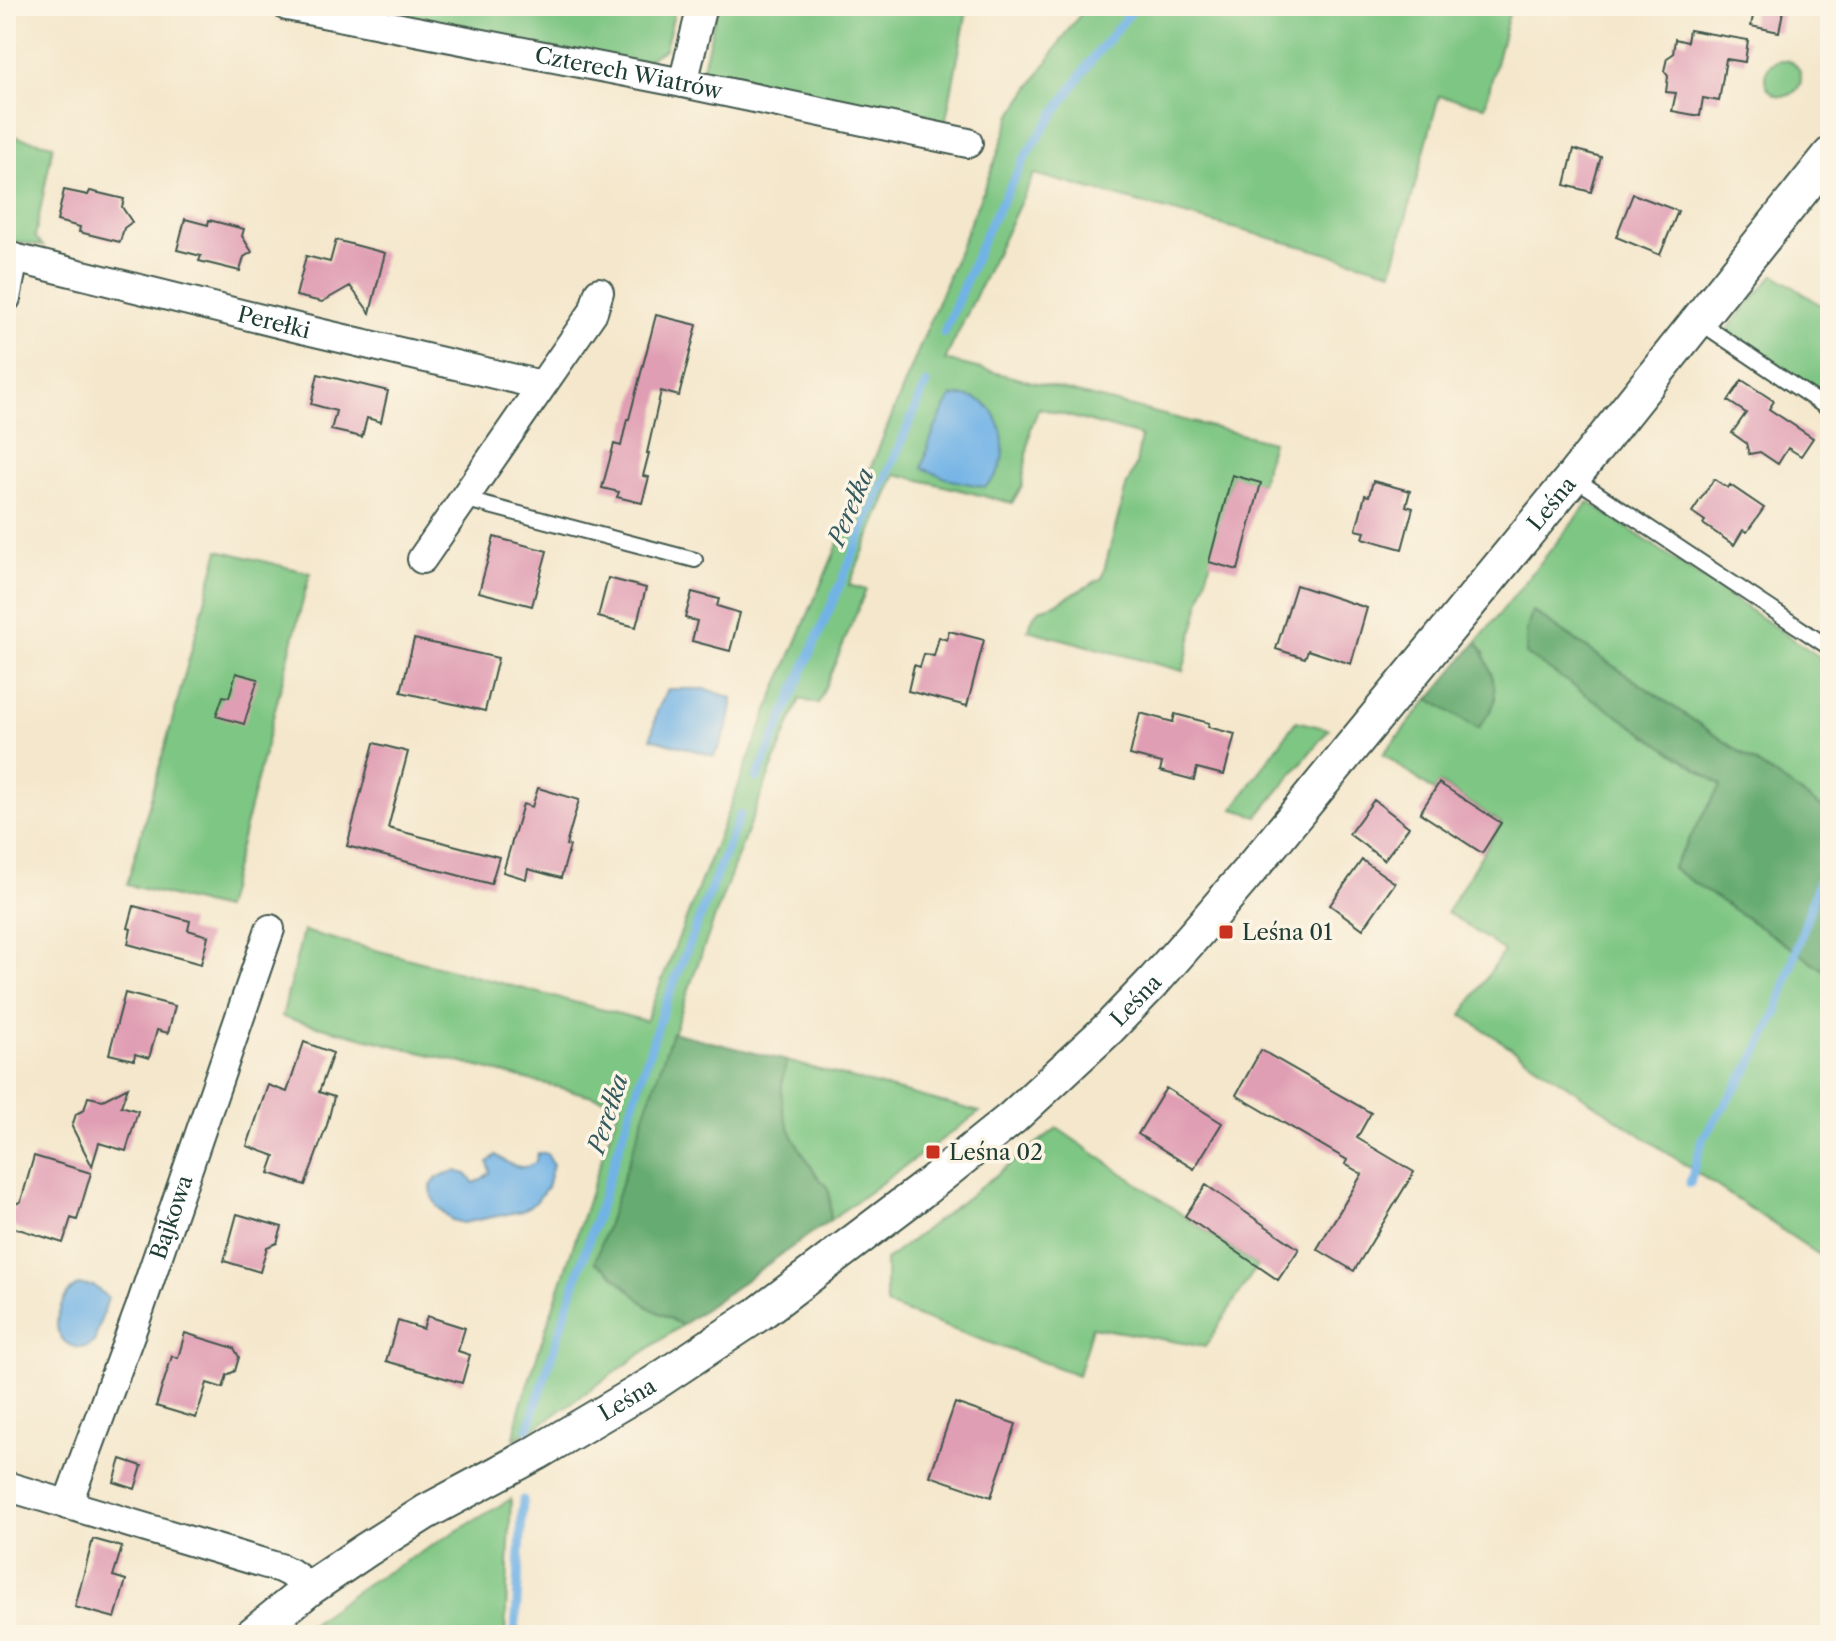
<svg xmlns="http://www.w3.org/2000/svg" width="1836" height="1641" viewBox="0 0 1836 1641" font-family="'Libre Caslon Text',serif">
  <rect width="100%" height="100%" fill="#fcf5e5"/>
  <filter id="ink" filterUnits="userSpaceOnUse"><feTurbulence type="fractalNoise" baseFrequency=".0125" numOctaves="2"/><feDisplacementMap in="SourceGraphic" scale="16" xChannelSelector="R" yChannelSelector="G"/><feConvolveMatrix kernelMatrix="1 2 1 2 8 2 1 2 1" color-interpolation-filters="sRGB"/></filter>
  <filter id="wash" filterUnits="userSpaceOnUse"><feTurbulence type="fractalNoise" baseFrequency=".006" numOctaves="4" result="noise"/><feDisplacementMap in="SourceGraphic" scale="32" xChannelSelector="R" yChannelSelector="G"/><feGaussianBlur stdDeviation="1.8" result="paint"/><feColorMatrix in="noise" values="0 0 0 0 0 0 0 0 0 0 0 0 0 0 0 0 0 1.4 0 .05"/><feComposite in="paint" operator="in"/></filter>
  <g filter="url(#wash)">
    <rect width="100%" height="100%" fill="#f4e7cc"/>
    <!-- green -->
    <path fill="#7ec683" stroke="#4e825c" stroke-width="2" d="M 331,6 L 676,6 L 665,49 L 637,66 Z
      M 718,6 L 968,6 L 944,129 L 709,78 L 703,67 Z
      M 1088,6 L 1511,6 L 1485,106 L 1439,96 L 1392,271 L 1034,174 L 945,360 L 1272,442 L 1261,483 L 1232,476 L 1183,671 L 1028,630 L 1034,615 L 1041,609 L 1055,604 L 1102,578 L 1126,487 L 1136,465 L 1141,436 L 1039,408 L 1031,427 L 1022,486 L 1012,503 L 896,474 L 849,585 L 866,590 L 818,704 L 800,699 C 723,884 659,1072 595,1262 L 607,1269 L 648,1307 L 682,1325 L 540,1425 L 514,1439 L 519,1411 L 620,1103 L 282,1017 L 303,931 L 646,1021 L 775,692 L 871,467 L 995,161 L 1011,116 L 1073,23 Z
      M1765 78a18 18 0 1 1 36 0a18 18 0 1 1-36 0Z
      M 12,136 L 53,145 L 35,237 L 43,246 L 6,240 L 6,167 Z
      M 1774,274 L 1830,311 L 1830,402 L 1725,332 Z
      M 1589,502 L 1830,664 L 1830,813 L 1533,611 L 1526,654 L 1722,786 L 1673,869 L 1830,974 L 1830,1262 L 1462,1015 L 1504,951 L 1447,912 L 1501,823 L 1440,783 L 1434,791 L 1383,754 L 1429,699 L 1478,728 L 1485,654 L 1477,642 Z
      M 219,550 L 310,573 L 224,909 L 127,885 Z
      M 1296,721 L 1329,729 L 1258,816 L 1233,809 Z
      M 786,1061 L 980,1112 L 830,1220 C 830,1211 832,1197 828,1189 C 825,1183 819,1179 816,1174 C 791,1136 772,1108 786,1061 Z
      M 1057,1128 L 1257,1266 L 1205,1347 L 1092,1327 L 1078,1375 L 886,1305 L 886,1260 Z
      M 511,1499 L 505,1635 L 295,1635 L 365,1585 Z"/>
    <!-- forest -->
    <path fill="#66ab71" stroke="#427452" stroke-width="2" d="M 1532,611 L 1830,813 L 1830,974 L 1672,868 L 1721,785 L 1526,654 L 1526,633 Z
      M 1477,642 C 1486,656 1496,681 1495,700 C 1494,709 1483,721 1478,729 L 1429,699 Z
      M 672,1032 L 787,1061 C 772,1108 791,1136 816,1174 C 819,1179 825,1183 828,1189 C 832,1197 830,1211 830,1220 L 682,1325 L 648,1307 L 607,1269 L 595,1262 Z"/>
    <!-- water -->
    <path fill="#72b3e6" stroke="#48788d" stroke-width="2" d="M 952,396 C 963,396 973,396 983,402 C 1004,415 1010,459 994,478 C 992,481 988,484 985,487 L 951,480 L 922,468 C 928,442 938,418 952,396 Z
      M 668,689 L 706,689 L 732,698 C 732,719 725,738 714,756 L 651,738 L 657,711 Z
      M 538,1153 L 547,1153 L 553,1165 L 547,1187 L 536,1202 L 522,1211 L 463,1223 L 452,1220 L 438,1207 L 432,1197 L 431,1186 L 437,1178 L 445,1174 L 456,1171 L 466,1174 L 474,1183 L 483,1178 L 490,1172 L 488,1162 L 496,1155 C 508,1164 521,1172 535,1163 Z
      M 78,1285 L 94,1286 L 108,1298 L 94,1342 C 80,1355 57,1344 57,1324 C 57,1316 63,1299 68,1293 C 71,1289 75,1288 78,1285 Z"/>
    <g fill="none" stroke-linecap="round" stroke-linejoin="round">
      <!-- stream -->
      <path stroke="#72b3e6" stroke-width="9" d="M 944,333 L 986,232 L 1028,152 L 1093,58 L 1136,6
        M 757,778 L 926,384
        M 1690,1183 L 1703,1138 L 1752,1063 L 1776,1014 L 1830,846
        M 528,1429 L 662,1013 L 740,815
        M 515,1635 L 523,1500"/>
    </g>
    <g id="blocks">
      <!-- building -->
      <path fill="#e09eb4" d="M 1755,6 L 1784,6 L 1779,32 L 1751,26 Z
        M 1689,30 L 1748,40 L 1745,62 L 1726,59 L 1719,101 L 1703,98 L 1700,116 L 1672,111 L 1676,93 L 1666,92 L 1668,76 L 1664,71 L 1667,58 L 1673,54 L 1675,39 L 1687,42 Z
        M 1574,149 L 1601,157 L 1591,192 L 1565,185 Z
        M 64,190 L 88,195 L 90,191 L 124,199 L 122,207 L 132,222 L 124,228 L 120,242 L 79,232 L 80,227 L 57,221 Z
        M 1633,194 L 1678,211 L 1660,255 L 1616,237 Z
        M 185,219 L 208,225 L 209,220 L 244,229 L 242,236 L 252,252 L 244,257 L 240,271 L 199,261 L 201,256 L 177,250 Z
        M 336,240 L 385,253 L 370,313 L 350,286 L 322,302 L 296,296 L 306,256 L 330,262 Z
        M 656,315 L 697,325 L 679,396 L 661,391 L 647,453 L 649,453 L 643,476 L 649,477 L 642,503 L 617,497 L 619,492 L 602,488 L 614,444 L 621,446 L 627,419 L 629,419 Z
        M 318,374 L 388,391 L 381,422 L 367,418 L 362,437 L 331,430 L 336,411 L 311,404 Z
        M 1742,380 L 1774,401 L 1769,409 L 1813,438 L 1801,456 L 1788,448 L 1778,464 L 1760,452 L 1749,454 L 1746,443 L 1732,433 L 1746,413 L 1728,401 Z
        M 1232,475 L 1261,483 L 1238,570 L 1209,562 Z
        M 1714,479 L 1728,488 L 1730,485 L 1764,508 L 1747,532 L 1743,530 L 1734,545 L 1703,524 L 1705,521 L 1692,512 Z
        M 1373,481 L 1410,491 L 1406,506 L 1413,508 L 1402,549 L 1363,538 L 1365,532 L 1356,530 L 1365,495 L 1369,496 Z
        M 494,537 L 547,551 L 532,606 L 479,592 Z
        M 608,578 L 646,588 L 636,627 L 598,617 Z
        M 1296,585 L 1367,608 L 1351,664 L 1308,650 L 1305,658 L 1276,649 Z
        M 692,592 L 719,599 L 717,606 L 740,613 L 730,651 L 692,641 L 697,621 L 685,618 Z
        M 949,631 L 984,640 L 967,706 L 908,691 L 914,665 L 920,667 L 924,654 L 934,656 L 939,637 L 947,640 Z
        M 414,639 L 498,658 L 485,711 L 401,692 Z
        M 236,673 L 258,679 L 244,724 L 216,716 L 223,696 L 229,697 Z
        M 1140,713 L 1173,722 L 1175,714 L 1209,723 L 1208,727 L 1235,734 L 1224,775 L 1197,768 L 1194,780 L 1160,771 L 1162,763 L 1130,755 Z
        M 374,743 L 408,752 L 388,828 L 499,857 L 491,884 L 347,846 Z
        M 1439,783 L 1501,823 L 1482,853 L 1420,813 Z
        M 538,788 L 579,800 L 566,845 L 570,846 L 561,878 L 528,869 L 526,879 L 503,872 L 523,804 L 532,807 Z
        M 1374,800 L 1409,827 L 1384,860 L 1349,834 Z
        M 1362,860 L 1395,883 L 1363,929 L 1330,905 Z
        M 134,906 L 190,921 L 188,930 L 208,936 L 201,964 L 128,944 L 131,929 L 128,928 Z
        M 125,993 L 175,1006 L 168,1033 L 157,1030 L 149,1058 L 135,1054 L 134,1060 L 109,1054 Z
        M 304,1042 L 333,1053 L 319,1092 L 334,1097 L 327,1125 L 305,1185 L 269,1173 L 275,1156 L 247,1146 L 268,1085 L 287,1092 Z
        M 1261,1050 L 1371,1113 L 1357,1138 L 1414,1172 L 1354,1271 L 1317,1249 L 1362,1174 L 1345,1164 L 1347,1160 L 1236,1095 Z
        M 128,1087 L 121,1106 L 138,1111 L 126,1151 L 99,1143 L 92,1166 L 72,1127 L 76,1114 L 84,1110 L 88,1097 L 103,1100 Z
        M 1166,1088 L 1222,1123 L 1194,1169 L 1138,1134 Z
        M 34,1156 L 91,1173 L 77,1220 L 71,1218 L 63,1243 L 15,1228 L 10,1219 L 14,1205 L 21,1201 Z
        M 1206,1185 L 1299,1249 L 1278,1280 L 1185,1216 Z
        M 237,1214 L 282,1227 L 277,1243 L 267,1247 L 260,1272 L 224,1261 Z
        M 427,1316 L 465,1328 L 458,1351 L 470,1355 L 462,1383 L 386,1361 L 398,1321 L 423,1329 Z
        M 185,1333 L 234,1348 L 239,1357 L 235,1371 L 227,1375 L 223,1388 L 207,1383 L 196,1418 L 156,1406 L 172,1356 L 178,1358 Z
        M 955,1403 L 1016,1424 L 991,1497 L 930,1476 Z
        M 121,1459 L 142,1466 L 135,1489 L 114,1482 Z
        M 93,1539 L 122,1547 L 113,1576 L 126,1580 L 115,1618 L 75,1607 Z"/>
    </g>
  </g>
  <g filter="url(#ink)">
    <use href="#blocks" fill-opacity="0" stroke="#3f564b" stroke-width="2"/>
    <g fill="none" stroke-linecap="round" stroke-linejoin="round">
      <defs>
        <path id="service" d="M 1698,321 L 1830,410
          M 1574,478 L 1830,648
          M 463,499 L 695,560"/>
        <g id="minor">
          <path id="s1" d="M 287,6 L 683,83 L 968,143"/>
          <path d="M 683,83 L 702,6"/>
          <path id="s2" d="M 6,256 L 302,329 L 541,385"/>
          <path d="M 6,298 L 14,258"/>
          <path d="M 422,559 L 593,312 L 599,292"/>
          <path d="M 6,1486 L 280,1568 L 294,1575 L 310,1588"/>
          <path id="s3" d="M 67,1505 L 140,1308 L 270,929"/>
        </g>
        <g id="tertiary">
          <path id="s4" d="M 252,1635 L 310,1588 L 366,1550 L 426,1512 L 538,1452 L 653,1384 L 760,1313 L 925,1188 L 1012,1118 L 1108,1029 L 1154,981 L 1198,931 L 1271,845 L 1573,477 L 1830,155"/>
        </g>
      </defs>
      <!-- service casing -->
      <use href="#service" stroke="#3f564b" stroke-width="18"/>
      <!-- minor casing -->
      <use href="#minor" stroke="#3f564b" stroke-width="32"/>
      <!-- tertiary casing -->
      <use href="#tertiary" stroke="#3f564b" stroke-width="38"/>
      <!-- service -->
      <use href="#service" stroke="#fff" stroke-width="14"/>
      <!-- minor -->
      <use href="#minor" stroke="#fff" stroke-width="28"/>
      <!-- tertiary -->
      <use href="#tertiary" stroke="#fff" stroke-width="34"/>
    </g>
  </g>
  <!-- markers -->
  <g fill="#c8321e" stroke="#fcf5e5" stroke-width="3">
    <rect x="1218" y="924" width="16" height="16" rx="4"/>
    <rect x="925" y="1144" width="16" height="16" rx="4"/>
  </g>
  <g text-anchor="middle" stroke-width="7" stroke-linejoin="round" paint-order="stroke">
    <!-- street labels -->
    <g font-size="22" fill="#1f3d34" stroke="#fcf5e5">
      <text dy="8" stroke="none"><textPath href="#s1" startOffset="348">Czterech Wiatrów</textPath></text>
      <text dy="8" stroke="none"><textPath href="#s2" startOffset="276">Perełki</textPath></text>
      <text dy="8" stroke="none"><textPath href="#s4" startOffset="1740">Leśna</textPath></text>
      <text dy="8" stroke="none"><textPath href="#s4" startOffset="1092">Leśna</textPath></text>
      <text dy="8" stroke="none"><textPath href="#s3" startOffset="306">Bajkowa</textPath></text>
      <text dy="8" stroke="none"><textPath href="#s4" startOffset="444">Leśna</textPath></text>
    </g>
    <!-- poi labels -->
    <g font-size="22" fill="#1f3d34" stroke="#fcf5e5" text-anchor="start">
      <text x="1242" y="940">Leśna 01</text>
      <text x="949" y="1160">Leśna 02</text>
    </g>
    <!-- water labels -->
    <g font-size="24" font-style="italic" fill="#345a60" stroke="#fcf5e5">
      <text transform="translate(851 507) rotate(-67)" y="8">Perełka</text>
      <text transform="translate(608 1114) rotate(-72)" y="8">Perełka</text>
    </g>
  </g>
  <!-- margin -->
  <rect width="1836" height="1641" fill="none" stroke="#fcf5e5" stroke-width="32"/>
</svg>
